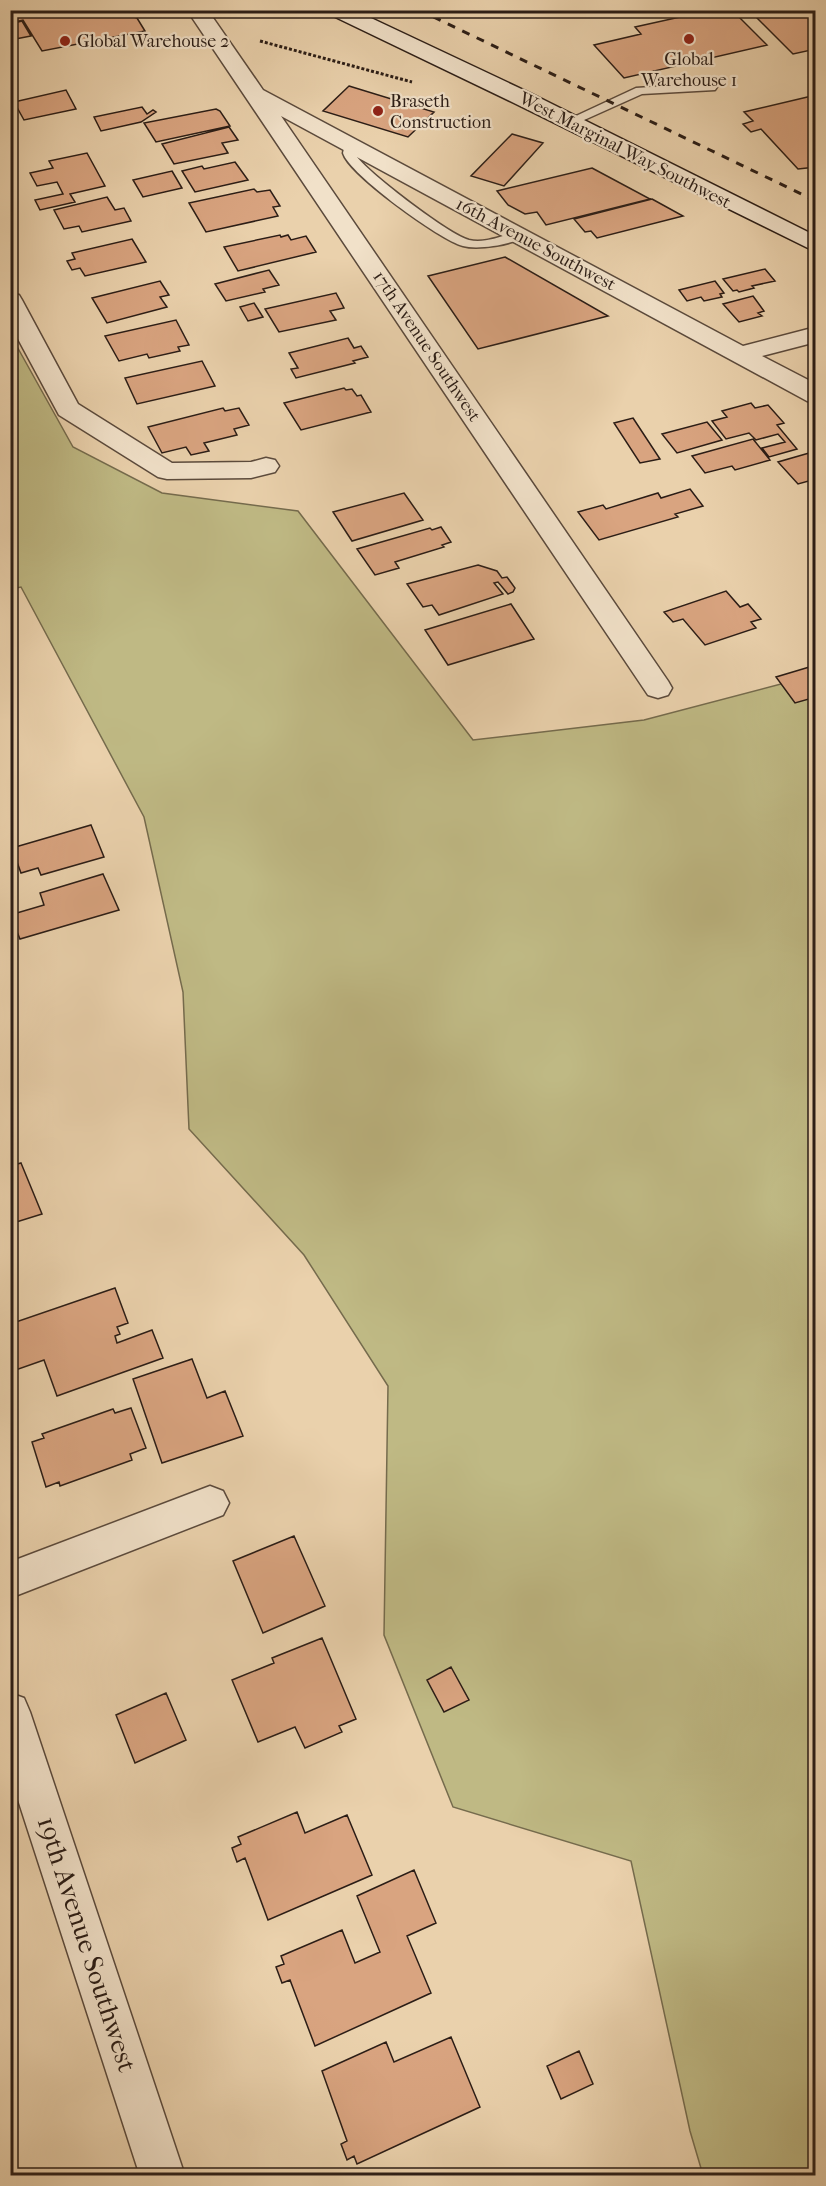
<svg xmlns="http://www.w3.org/2000/svg" width="826" height="2186" viewBox="0 0 826 2186" font-family="'IM FELL French Canon',serif">
  <rect width="100%" height="100%" fill="#ead1ac"/>
  <filter id="stains"><feTurbulence type="fractalNoise" baseFrequency=".00333" numOctaves="4"/><feColorMatrix values="0 0 0 0 .2 0 0 0 0 .09 0 0 0 0 .02 0 0 0 .5 -.17"/></filter>
  <radialGradient id="worn" r=".72"><stop offset=".6" stop-color="#630" stop-opacity="0"/><stop offset="1" stop-color="#630" stop-opacity=".3"/></radialGradient>
  <!-- green -->
  <path fill="#bfb984" stroke="#756b4d" stroke-width="1.5" d="M 10,334 L 73,447 L 162,493 L 298,511 L 473,740 L 644,720 L 815,675 L 815,2175 L 703,2175 L 690,2131 L 631,1861 L 453,1807 L 384,1635 L 388,1386 L 304,1255 L 189,1129 L 183,992 L 144,817 L 21,587 L 11,589 Z"/>
  <!-- building -->
  <path fill="#d9a480" stroke="#2b1d16" stroke-width="1.5" d="M 10,10 L 111,10 L 137,18 L 145,31 L 42,51 L 23,20 L 10,23 Z
    M 749,10 L 816,10 L 816,49 L 793,54 Z
    M 707,11 L 713,17 L 734,12 L 767,45 L 624,78 L 594,45 L 641,34 L 635,27 Z
    M 22,21 L 31,36 L 10,40 L 10,24 Z
    M 349,86 L 434,112 L 408,137 L 323,111 Z
    M 66,90 L 76,109 L 24,120 L 14,102 Z
    M 816,95 L 816,167 L 798,169 L 761,129 L 751,132 L 743,124 L 753,121 L 744,112 Z
    M 142,107 L 147,114 L 153,110 L 156,112 L 141,122 L 101,131 L 94,117 Z
    M 216,109 L 220,111 L 230,126 L 156,142 L 144,123 Z
    M 229,127 L 238,140 L 222,143 L 228,153 L 174,164 L 162,144 Z
    M 512,134 L 543,143 L 504,186 L 471,176 Z
    M 87,153 L 105,186 L 70,194 L 75,202 L 40,210 L 35,200 L 63,194 L 57,182 L 37,186 L 30,173 L 53,168 L 49,161 Z
    M 235,162 L 248,180 L 195,192 L 182,171 L 202,166 L 204,169 Z
    M 592,168 L 650,199 L 546,225 L 537,212 L 525,214 L 508,205 L 497,191 Z
    M 172,171 L 182,188 L 143,197 L 133,180 Z
    M 254,189 L 257,192 L 270,190 L 280,206 L 273,207 L 278,216 L 206,232 L 189,203 Z
    M 107,197 L 115,210 L 124,208 L 131,221 L 82,232 L 79,226 L 64,229 L 54,210 Z
    M 652,199 L 683,216 L 597,238 L 591,231 L 585,232 L 574,219 Z
    M 280,235 L 281,237 L 288,235 L 291,240 L 306,236 L 316,252 L 238,271 L 224,247 Z
    M 132,239 L 146,262 L 85,276 L 80,268 L 72,270 L 67,261 L 75,259 L 72,253 Z
    M 505,257 L 608,316 L 478,349 L 428,276 Z
    M 765,269 L 775,281 L 752,286 L 754,288 L 739,292 L 737,290 L 733,291 L 723,279 Z
    M 269,270 L 279,285 L 263,289 L 265,292 L 226,301 L 215,284 Z
    M 160,281 L 169,295 L 160,297 L 167,307 L 107,323 L 92,298 Z
    M 715,281 L 724,293 L 720,294 L 722,297 L 704,301 L 701,297 L 687,301 L 679,290 Z
    M 336,293 L 344,308 L 330,311 L 336,320 L 279,332 L 265,309 Z
    M 753,296 L 764,311 L 758,313 L 762,316 L 739,322 L 723,304 Z
    M 254,303 L 263,317 L 248,321 L 240,307 Z
    M 176,320 L 189,345 L 178,347 L 180,351 L 149,358 L 147,354 L 119,361 L 105,336 Z
    M 348,338 L 354,348 L 361,346 L 368,357 L 353,361 L 355,363 L 296,378 L 291,369 L 298,368 L 289,353 Z
    M 202,361 L 215,386 L 137,404 L 125,378 Z
    M 344,388 L 346,390 L 352,389 L 357,396 L 361,395 L 371,412 L 301,430 L 284,403 Z
    M 751,403 L 755,408 L 768,405 L 784,423 L 777,425 L 797,449 L 769,457 L 762,448 L 785,442 L 778,434 L 756,440 L 749,433 L 726,439 L 712,421 L 727,417 L 722,411 Z
    M 223,408 L 225,411 L 239,408 L 249,425 L 234,429 L 237,435 L 204,443 L 209,451 L 191,455 L 186,447 L 162,453 L 148,427 Z
    M 633,418 L 660,459 L 640,463 L 614,423 Z
    M 707,422 L 722,440 L 677,453 L 662,434 Z
    M 753,439 L 770,460 L 735,470 L 732,466 L 705,473 L 692,456 Z
    M 816,451 L 816,479 L 798,484 L 778,462 Z
    M 690,489 L 703,506 L 675,514 L 678,517 L 599,540 L 578,512 L 603,505 L 606,509 L 658,493 L 661,498 Z
    M 404,493 L 423,520 L 352,541 L 333,512 Z
    M 441,527 L 451,542 L 442,545 L 444,547 L 395,562 L 399,568 L 375,575 L 357,549 L 430,528 L 432,530 Z
    M 478,565 L 497,571 L 502,578 L 507,577 L 515,588 L 513,592 L 508,594 L 498,582 L 494,583 L 503,594 L 439,615 L 432,605 L 423,607 L 407,584 Z
    M 726,591 L 740,607 L 748,604 L 761,619 L 751,622 L 756,628 L 705,645 L 683,619 L 673,622 L 664,612 Z
    M 511,604 L 534,639 L 448,665 L 425,630 Z
    M 816,665 L 816,697 L 795,703 L 776,677 Z
    M 91,825 L 104,857 L 41,875 L 38,868 L 21,873 L 12,848 Z
    M 103,874 L 119,910 L 20,939 L 10,915 L 44,905 L 40,893 Z
    M 21,1163 L 42,1214 L 10,1224 L 10,1166 Z
    M 115,1288 L 128,1323 L 117,1327 L 120,1334 L 115,1336 L 117,1343 L 152,1330 L 163,1358 L 57,1396 L 44,1360 L 10,1372 L 10,1324 Z
    M 192,1359 L 207,1398 L 225,1391 L 243,1436 L 162,1463 L 133,1379 Z
    M 131,1408 L 146,1448 L 130,1454 L 132,1460 L 60,1486 L 59,1482 L 46,1487 L 32,1442 L 44,1438 L 42,1434 L 113,1409 L 115,1413 Z
    M 294,1536 L 325,1606 L 263,1633 L 233,1561 Z
    M 322,1638 L 356,1719 L 339,1726 L 342,1732 L 305,1748 L 295,1727 L 258,1742 L 232,1680 L 274,1663 L 272,1658 Z
    M 451,1667 L 469,1700 L 444,1712 L 427,1680 Z
    M 166,1693 L 186,1740 L 135,1763 L 116,1715 Z
    M 297,1812 L 305,1833 L 347,1815 L 372,1875 L 268,1920 L 245,1858 L 237,1862 L 232,1848 L 241,1844 L 238,1837 Z
    M 414,1870 L 436,1923 L 407,1936 L 431,1993 L 315,2046 L 290,1980 L 282,1983 L 276,1967 L 284,1964 L 281,1956 L 342,1930 L 355,1963 L 380,1952 L 357,1896 Z
    M 451,2037 L 480,2107 L 357,2164 L 354,2156 L 347,2160 L 341,2144 L 347,2141 L 322,2071 L 386,2042 L 394,2062 Z
    M 579,2051 L 593,2084 L 561,2099 L 547,2066 Z"/>
  <g fill="none" stroke-linecap="round" stroke-linejoin="round">
    <defs>
      <path id="lane" d="M 711,83 L 717,87 L 715,90 L 642,94 L 573,125 L 565,125 L 563,122 L 636,88 Z
        M 351,140 L 357,144 L 357,157 C 371,175 448,234 469,240 C 485,244 504,235 519,231 L 525,235 C 515,245 477,250 463,246 C 440,240 349,174 343,153 L 345,144 Z"/>
      <path id="street" d="M 199,10 L 209,12 L 263,90 L 743,346 L 816,327 L 816,342 L 762,356 L 816,384 L 816,403 L 807,401 L 281,116 L 668,681 L 672,688 L 668,695 L 658,698 L 648,695 L 191,16 Z
        M 10,293 L 19,295 L 22,300 L 78,404 L 172,463 L 251,462 L 266,458 L 275,460 L 279,466 L 275,472 L 251,478 L 167,479 L 158,477 L 59,415 L 10,324 Z
        M 210,1486 L 223,1491 L 229,1503 L 223,1515 L 10,1598 L 10,1562 Z
        M 10,1693 L 24,1698 L 30,1712 L 185,2176 L 140,2176 L 10,1775 Z"/>
      <path id="secondary" d="M 326,10 L 354,10 L 530,93 L 816,236 L 816,252 L 514,103 L 329,14 Z"/>
    </defs>
    <!-- lane casing -->
    <use href="#lane" stroke="#5b4a3c" stroke-width="3"/>
    <!-- street casing -->
    <use href="#street" stroke="#5b4a3c" stroke-width="3"/>
    <!-- secondary casing -->
    <use href="#secondary" stroke="#2b1d16" stroke-width="3"/>
    <!-- path -->
    <path stroke="#2b1d16" stroke-width="3" stroke-dasharray="3 2" stroke-linecap="butt" d="M 156,10 L 169,14
      M 260,41 L 412,82"/>
    <!-- lane -->
    <use href="#lane" fill="#f1e1c9" fill-rule="evenodd"/>
    <!-- street -->
    <use href="#street" fill="#f1e1c9" fill-rule="evenodd"/>
    <!-- secondary -->
    <use href="#secondary" fill="#f1e1c9" fill-rule="evenodd"/>
    <!-- rail -->
    <path stroke="#2b1d16" stroke-width="3" stroke-dasharray="8 8" stroke-linecap="butt" d="M 419,10 L 816,201"/>
  </g>
  <!-- markers -->
  <g fill="#8f2418" stroke="#f1e1c9" stroke-width="2">
    <circle cx="689" cy="39" r="6"/>
    <circle cx="65" cy="41" r="6"/>
    <circle cx="378" cy="111" r="6"/>
  </g>
  <g text-anchor="middle" stroke-width="4.5" stroke-linejoin="round" paint-order="stroke">
    <!-- far-poi labels -->
    <g font-size="18" fill="#2b1d16" stroke="#f1e1c9" text-anchor="start">
      <text x="77" y="47">Global Warehouse 2</text>
      <text x="689" y="65" text-anchor="middle">Global<tspan x="689" dy="21">Warehouse 1</tspan></text>
      <text x="390" y="107">Braseth<tspan x="390" dy="21">Construction</tspan></text>
    </g>
    <!-- far-street labels -->
    <g font-size="18" fill="#2b1d16" stroke="#f1e1c9">
      <text transform="translate(625 150) rotate(27)" y="6">West Marginal Way Southwest</text>
      <text transform="translate(536 244) rotate(28)" y="6">16th Avenue Southwest</text>
      <text transform="translate(427 346) rotate(56)" y="6">17th Avenue Southwest</text>
    </g>
    <!-- near-street labels -->
    <g font-size="27" fill="#2b1d16" stroke="#f1e1c9">
      <text transform="translate(87 1944) rotate(72)" y="9">19th Avenue Southwest</text>
    </g>
  </g>
  <!-- margin -->
  <rect width="826" height="2186" fill="none" stroke="#ead1ac" stroke-width="36"/>
  <rect x="12" y="12" width="802" height="2162" fill="none" stroke="#2b1d16" stroke-width="3"/>
  <rect x="18" y="18" width="790" height="2150" fill="none" stroke="#2b1d16" stroke-width="1.5"/>
  <rect width="100%" height="100%" filter="url(#stains)"/>
  <rect width="100%" height="100%" fill="url(#worn)"/>
</svg>
